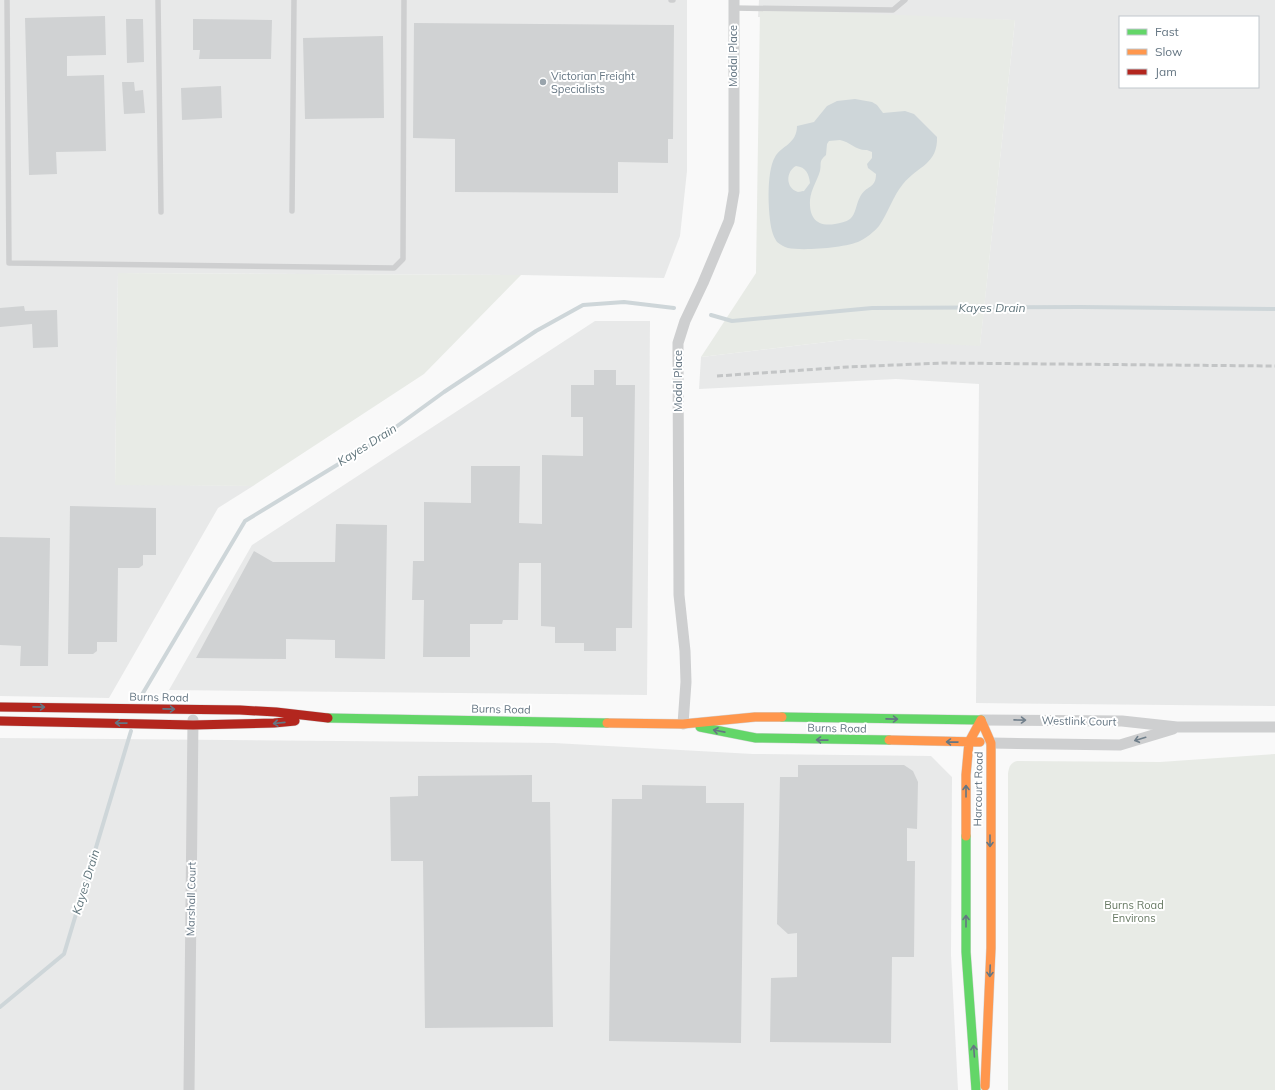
<svg xmlns="http://www.w3.org/2000/svg" width="1275" height="1090" viewBox="0 0 1275 1090" font-family="Mulish,sans-serif">
  <rect width="100%" height="100%" fill="#f9f9f9"/>
  <!-- built -->
  <path fill="#e8e9e9" fill-rule="evenodd" d="M 0,0 L 687,0 L 687,171 L 680,236 L 664,278 L 521,275 L 118,273 L 115,484 L 253,486 L 218,508 L 109,698 L 0,696 Z
    M 759,0 L 1275,0 L 1275,706 L 976,703 L 979,384 L 896,379 L 699,389 L 701,357 L 852,339 L 980,345 L 1015,20 L 758,17 ZM 1120,17 L 1258,17 L 1258,87 L 1120,87 Z
    M 595,321 L 650,321 L 647,695 L 169,690 L 252,545 Z
    M 0,738 L 554,743 L 753,754 L 931,756 L 952,777 L 951,955 L 958,1090 L 0,1090 Z"/>
  <!-- green -->
  <path fill="#e8ebe6" d="M 760,9 L 1015,20 L 980,346 L 852,339 L 701,357 L 756,273 Z
    M 118,273 L 521,275 L 424,374 L 253,486 L 115,485 Z
    M 1275,754 L 1275,1090 L 1008,1090 L 1008,774 C 1009,767 1010,763 1017,761 L 1160,762 Z"/>
  <!-- water -->
  <path fill="#ced6d9" fill-rule="evenodd" d="M 855,99 L 872,102 L 877,105 L 883,113 L 905,111 L 914,114 L 937,137 C 938,164 918,166 903,184 C 893,196 888,213 879,226 C 874,232 866,238 860,241 C 846,248 802,251 788,248 C 784,247 780,244 777,242 C 775,239 773,235 772,231 C 768,214 766,172 775,157 C 781,146 797,144 797,126 L 814,122 L 827,106 L 837,101 ZM 840,140 C 850,142 857,151 867,150 L 872,152 L 872,158 L 867,164 L 868,168 L 876,174 C 876,189 866,185 860,197 C 856,204 856,214 850,219 C 846,222 840,223 835,224 C 817,227 809,218 810,200 C 811,189 817,181 820,171 C 822,163 818,162 826,155 L 827,144 L 829,141 ZM 796,166 C 806,167 809,174 810,183 L 804,191 C 804,191 798,192 798,192 C 785,188 786,171 796,166 Z"/>
  <g fill="none" stroke-linecap="round" stroke-linejoin="round">
    <!-- stream -->
    <path stroke="#ced6d9" stroke-width="4" d="M 711,315 L 732,321 L 872,308 L 1080,307 L 1275,309
      M 140,698 L 245,521 L 378,440 L 444,392 L 536,331 L 583,305 L 624,302 L 674,308
      M 0,1007 L 64,954 L 131,731"/>
  </g>
  <!-- building -->
  <path fill="#d0d2d3" d="M 105,16 L 106,55 L 67,56 L 67,76 L 104,75 L 106,151 L 56,152 L 57,174 L 29,175 L 25,18 Z
    M 126,19 L 143,19 L 144,62 L 127,63 Z
    M 193,19 L 272,20 L 271,59 L 199,59 L 200,50 L 193,50 Z
    M 414,23 L 674,25 L 673,139 L 668,139 L 668,163 L 618,162 L 618,193 L 455,192 L 455,139 L 413,138 Z
    M 383,36 L 384,118 L 305,119 L 303,38 Z
    M 122,82 L 134,82 L 135,91 L 143,90 L 145,113 L 124,114 Z
    M 221,86 L 222,118 L 182,120 L 181,88 Z
    M 24,306 L 25,311 L 57,310 L 58,347 L 33,348 L 32,324 L 0,327 L 0,308 Z
    M 594,370 L 616,370 L 616,385 L 635,385 L 632,628 L 616,628 L 616,651 L 584,651 L 584,643 L 555,643 L 555,627 L 541,626 L 541,563 L 519,563 L 518,620 L 503,620 L 502,624 L 470,624 L 470,657 L 423,657 L 424,600 L 412,600 L 413,561 L 424,561 L 424,502 L 471,503 L 471,466 L 520,466 L 519,523 L 542,524 L 542,455 L 583,456 L 583,417 L 571,417 L 571,385 L 594,385 Z
    M 70,506 L 156,508 L 156,555 L 143,555 L 143,565 L 139,568 L 118,568 L 117,642 L 97,642 L 97,651 L 93,654 L 68,654 Z
    M 336,524 L 387,525 L 385,659 L 335,658 L 335,640 L 286,639 L 286,659 L 196,658 L 254,551 L 273,562 L 335,562 Z
    M 0,537 L 50,538 L 48,666 L 20,666 L 21,646 L 0,645 Z
    M 798,765 L 904,765 L 913,771 L 918,782 L 917,829 L 907,828 L 907,861 L 915,861 L 914,957 L 892,957 L 891,1043 L 770,1042 L 771,978 L 797,977 L 797,933 L 788,934 L 777,924 L 780,777 L 798,777 Z
    M 532,775 L 532,802 L 550,802 L 553,1027 L 425,1028 L 423,861 L 391,861 L 390,797 L 418,796 L 418,776 Z
    M 642,785 L 706,786 L 706,803 L 744,803 L 741,1043 L 609,1041 L 612,799 L 642,799 Z"/>
  <g fill="none" stroke-linecap="round" stroke-linejoin="round">
    <defs>
      <path id="fast" d="M 782,717 L 981,720
        M 328,718 L 607,723
        M 700,727 L 756,738 L 889,740
        M 966,836 L 966,952 L 976,1090"/>
      <path id="slow" d="M 981,720 L 991,743 L 991,948 L 985,1086
        M 607,723 L 683,724 L 755,717 L 782,717
        M 889,740 L 980,742
        M 966,836 L 966,775 L 969,742 L 981,720"/>
      <path id="jam" d="M 0,707 L 240,710 L 276,712 L 328,718
        M 0,721 L 193,725 L 274,723 L 295,721"/>
    </defs>
    <!-- fast casing -->
    <use href="#fast" stroke="#d5d6d7" stroke-width="10"/>
    <!-- slow casing -->
    <use href="#slow" stroke="#d5d6d7" stroke-width="10"/>
    <!-- jam casing -->
    <use href="#jam" stroke="#d5d6d7" stroke-width="10"/>
    <!-- lane -->
    <path stroke="#cecfd0" stroke-width="5.5" d="M 7,0 L 9,263 L 394,268 L 403,259 L 404,0
      M 158,0 L 161,212
      M 671,0 L 673,0
      M 733,8 L 893,10 L 905,0
      M 292,211 L 294,0"/>
    <!-- street -->
    <path stroke="#cecfd0" stroke-width="11" d="M 981,720 L 1122,721 L 1177,727 L 1275,727
      M 683,724 L 686,682 L 685,651 L 679,595 L 678,355 L 678,343 L 685,321 L 703,283 L 729,221 L 734,192 L 734,0
      M 991,743 L 1120,745 L 1173,729
      M 189,1090 L 193,720"/>
    <!-- fast -->
    <use href="#fast" stroke="#63d668" stroke-width="9"/>
    <!-- slow -->
    <use href="#slow" stroke="#ff974d" stroke-width="9"/>
    <!-- jam -->
    <use href="#jam" stroke="#b3261e" stroke-width="9"/>
    <!-- rail -->
    <path stroke="#c3c5c6" stroke-width="3" stroke-dasharray="6 3" stroke-linecap="butt" d="M 717,376 L 848,367 L 944,363 L 1275,366"/>
  </g>
  <!-- one-way arrows -->
  <defs><path id="oneway-shaft" d="M-6 0H5M1.5-3L5.5 0L1.5 3" fill="none" stroke-width="1.6" stroke-linecap="round" stroke-linejoin="round"/></defs>
  <g stroke="#657683">
    <use href="#oneway-shaft" transform="translate(39 707) rotate(1)"/>
    <use href="#oneway-shaft" transform="translate(169 709) rotate(1)"/>
    <use href="#oneway-shaft" transform="translate(892 719) rotate(1)"/>
    <use href="#oneway-shaft" transform="translate(121 723) rotate(-179)"/>
    <use href="#oneway-shaft" transform="translate(279 723) rotate(174)"/>
    <use href="#oneway-shaft" transform="translate(719 731) rotate(-169)"/>
    <use href="#oneway-shaft" transform="translate(822 740) rotate(-179)"/>
    <use href="#oneway-shaft" transform="translate(952 742) rotate(-179)"/>
    <use href="#oneway-shaft" transform="translate(966 791) rotate(-90)"/>
    <use href="#oneway-shaft" transform="translate(990 841) rotate(90)"/>
    <use href="#oneway-shaft" transform="translate(966 921) rotate(-90)"/>
    <use href="#oneway-shaft" transform="translate(990 971) rotate(92)"/>
    <use href="#oneway-shaft" transform="translate(974 1051) rotate(-94)"/>
  </g>
  <g stroke="#707f8b">
    <use href="#oneway-shaft" transform="translate(1020 720) rotate(1)"/>
    <use href="#oneway-shaft" transform="translate(1140 739) rotate(163)"/>
  </g>
  <!-- markers -->
  <circle fill="#99a4ac" stroke="#fff" stroke-width="1.5" cx="543" cy="82" r="4"/>
  <g text-anchor="middle" stroke-width="4" stroke-linejoin="round" paint-order="stroke">
    <!-- street labels -->
    <g font-size="11" fill="#657683" stroke="#fff">
      <text transform="translate(733 56) rotate(-90)" y="4">Modal Place</text>
      <text transform="translate(678 381) rotate(-90)" y="4">Modal Place</text>
      <text transform="translate(159 697) rotate(1)" y="4">Burns Road</text>
      <text transform="translate(501 709) rotate(1)" y="4">Burns Road</text>
      <text transform="translate(1079 721) rotate(1)" y="4">Westlink Court</text>
      <text transform="translate(837 728) rotate(1)" y="4">Burns Road</text>
      <text transform="translate(978 789) rotate(-89)" y="4">Harcourt Road</text>
      <text transform="translate(191 899) rotate(-89)" y="4">Marshall Court</text>
    </g>
    <!-- poi labels -->
    <g font-size="11" fill="#657683" stroke="#fff" text-anchor="start">
      <text x="551" y="80">Victorian Freight<tspan x="551" dy="13">Specialists</tspan></text>
    </g>
    <!-- park labels -->
    <g font-size="11" fill="#687a64" stroke="#fff">
      <text x="1134" y="909">Burns Road<tspan x="1134" dy="13">Environs</tspan></text>
    </g>
    <!-- water labels -->
    <g font-size="12" font-style="italic" fill="#60757c" stroke="#fff">
      <text x="992" y="312">Kayes Drain</text>
      <text transform="translate(367 445) rotate(-32)" y="4">Kayes Drain</text>
      <text transform="translate(86 882) rotate(-73)" y="4">Kayes Drain</text>
    </g>
  </g>
  <!-- legend -->
  <rect x="1119" y="16" width="140" height="72" fill="#ffffff" stroke="#c1c8cd"/>
  <rect x="1127" y="29" width="20" height="6" fill="#63d668" stroke="#c1c8cd"/>
  <text x="1155" y="36" font-size="12" fill="#657683">Fast</text>
  <rect x="1127" y="49" width="20" height="6" fill="#ff974d" stroke="#c1c8cd"/>
  <text x="1155" y="56" font-size="12" fill="#657683">Slow</text>
  <rect x="1127" y="69" width="20" height="6" fill="#b3261e" stroke="#c1c8cd"/>
  <text x="1155" y="76" font-size="12" fill="#657683">Jam</text>
</svg>
